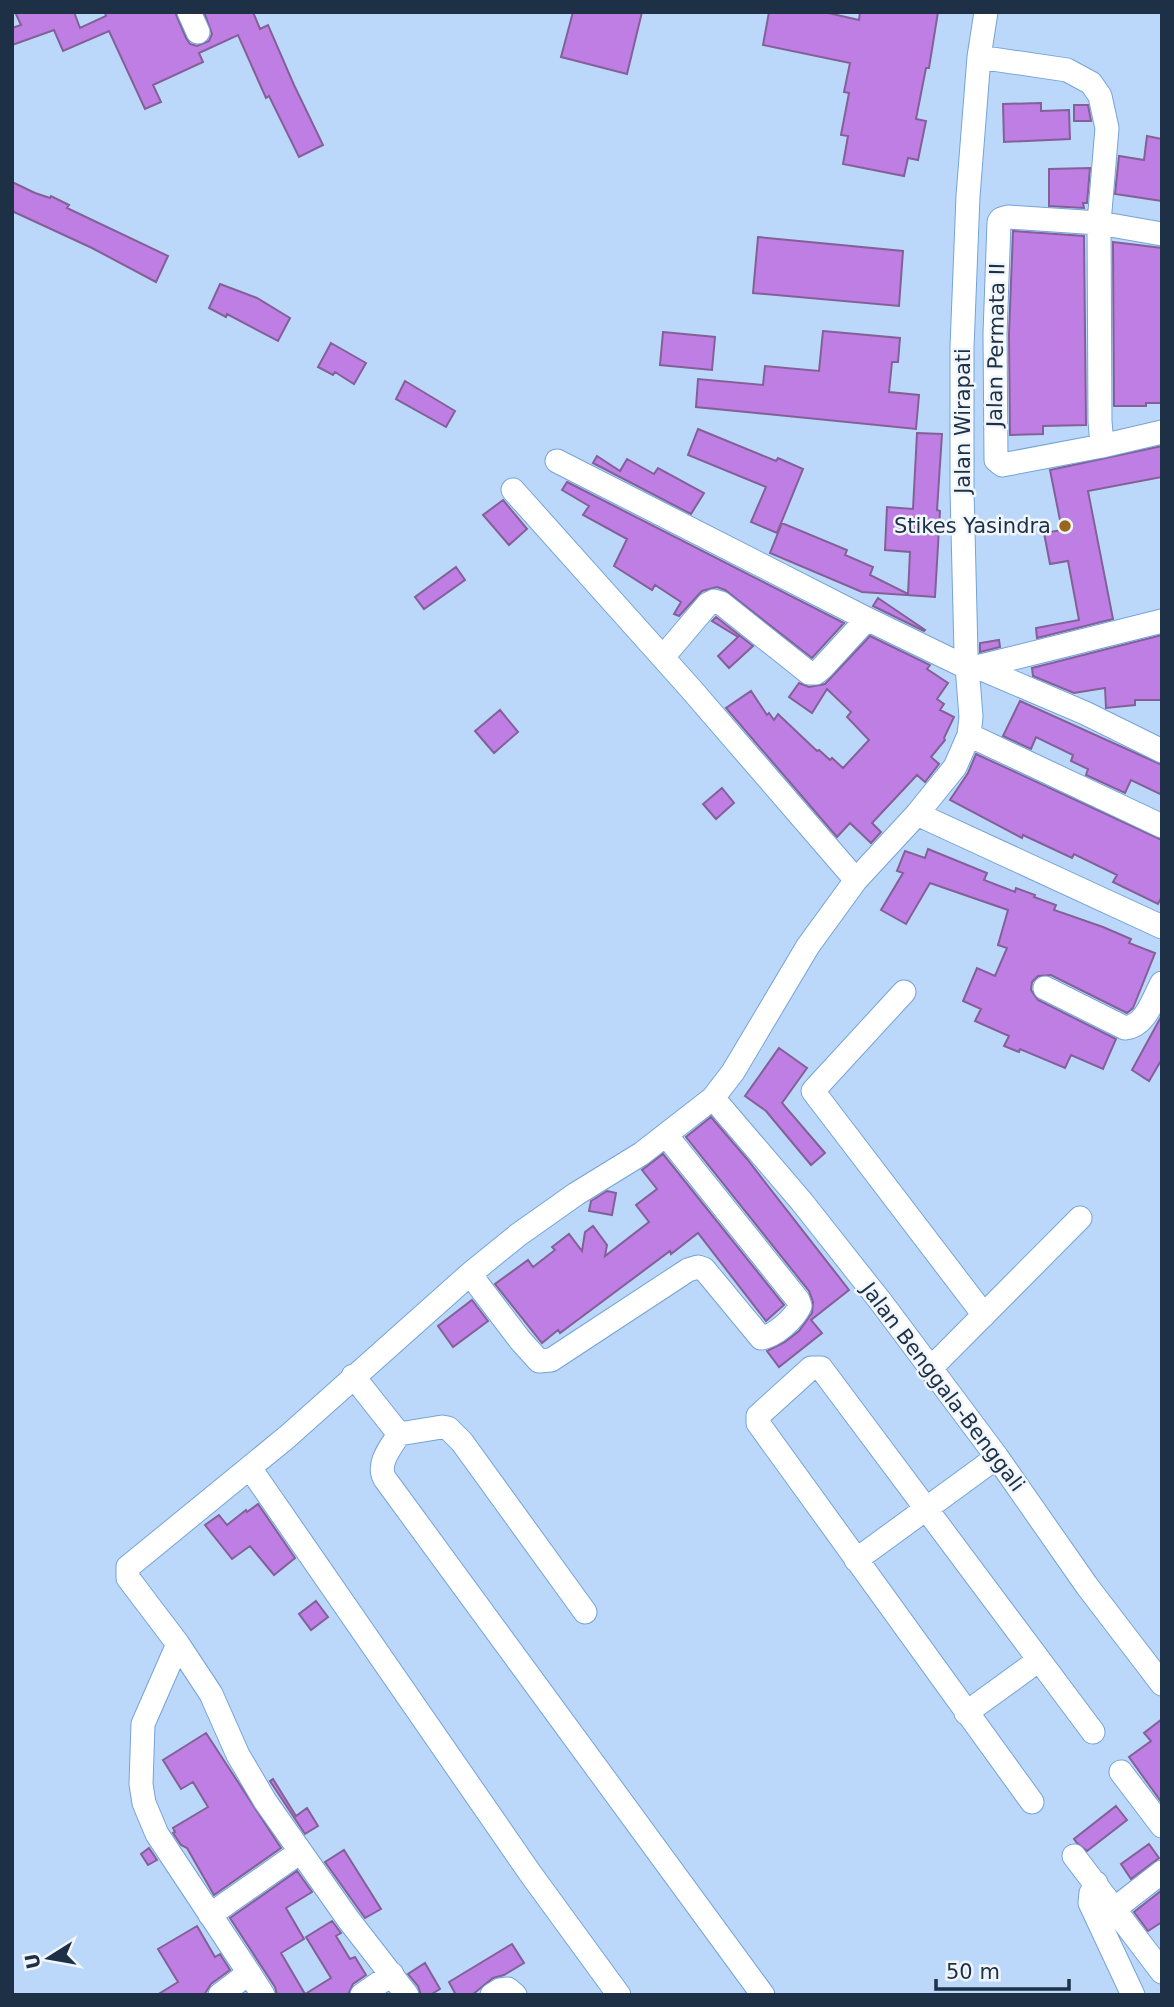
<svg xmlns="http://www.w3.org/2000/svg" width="1174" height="2007" viewBox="0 0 1174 2007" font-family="'DejaVu Sans',sans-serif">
  <rect width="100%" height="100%" fill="#bbd8fa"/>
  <!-- building -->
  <path fill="#bf7ee3" stroke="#836098" stroke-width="2" d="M 15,12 L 74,12 L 80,28 L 106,16 L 105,12 L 175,12 L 186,38 L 190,44 L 197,46 L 209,41 L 212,34 L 204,12 L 253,12 L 260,29 L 268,25 L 294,85 L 323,145 L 299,157 L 269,96 L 266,98 L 238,35 L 199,53 L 203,62 L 153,85 L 161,102 L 145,109 L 109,31 L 63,51 L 54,30 L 12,45 L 12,28 L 21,25 Z
    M 573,12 L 642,12 L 627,74 L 561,57 Z
    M 769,12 L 824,12 L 859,20 L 860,12 L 938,12 L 929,68 L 926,68 L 916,119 L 926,121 L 918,160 L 908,158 L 904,176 L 843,164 L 848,136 L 841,135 L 849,93 L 844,92 L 850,63 L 763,45 Z
    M 1041,103 L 1041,111 L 1069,110 L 1070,139 L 1004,142 L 1003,104 Z
    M 1074,105 L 1088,105 L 1091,121 L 1074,121 Z
    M 1147,136 L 1162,139 L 1162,201 L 1115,194 L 1119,156 L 1144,160 Z
    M 1090,168 L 1087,203 L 1083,203 L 1084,208 L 1049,206 L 1049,169 Z
    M 12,182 L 35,193 L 50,198 L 51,196 L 69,205 L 67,208 L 168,256 L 156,282 L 92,248 L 12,211 Z
    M 1013,231 L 1084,236 L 1086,425 L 1043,426 L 1043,434 L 1010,435 L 1009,334 Z
    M 758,237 L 903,251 L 899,306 L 753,293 Z
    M 1113,242 L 1162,248 L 1162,403 L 1146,403 L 1146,406 L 1114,406 Z
    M 220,284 L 257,298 L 290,318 L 278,341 L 227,314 L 226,317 L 209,308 Z
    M 823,331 L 900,338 L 898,362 L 892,362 L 889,392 L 919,395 L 916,429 L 696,407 L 698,379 L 763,385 L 765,366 L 819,371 Z
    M 663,332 L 715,337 L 712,370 L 660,365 Z
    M 331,343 L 366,363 L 354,384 L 335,372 L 333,375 L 318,367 Z
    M 405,381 L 455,411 L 446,427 L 396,399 Z
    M 698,429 L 776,461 L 778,458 L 803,469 L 777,533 L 751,522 L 766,487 L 688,455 Z
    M 917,433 L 942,434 L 937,510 L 940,511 L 935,597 L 862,592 L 770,553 L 782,523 L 847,550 L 845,555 L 873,567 L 870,575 L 908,594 L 910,552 L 885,550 L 887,507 L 913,509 Z
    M 1162,446 L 1162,477 L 1088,491 L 1113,619 L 1037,638 L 1036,628 L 1079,620 L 1068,561 L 1050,564 L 1044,533 L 1062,530 L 1050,470 Z
    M 597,456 L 620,471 L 627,459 L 654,474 L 658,468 L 704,493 L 691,514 L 593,463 Z
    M 567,482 L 844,623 L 812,658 L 725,590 L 717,587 L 702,591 L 679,616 L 674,614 L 681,602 L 655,585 L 652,590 L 614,566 L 627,539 L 583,515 L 589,506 L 562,490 Z
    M 503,500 L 527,529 L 509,545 L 483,515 Z
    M 456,567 L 465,580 L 424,609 L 415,597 Z
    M 878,598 L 925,630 L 924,631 L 873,606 Z
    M 716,617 L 753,646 L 729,668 L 718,656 L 738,637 L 712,621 Z
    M 1162,635 L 1162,700 L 1135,700 L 1135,705 L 1106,708 L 1105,688 L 1074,693 L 1033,676 L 1032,668 Z
    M 870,636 L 930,665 L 927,669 L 948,683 L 937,699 L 944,704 L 940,710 L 954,717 L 944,738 L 945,740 L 931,757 L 939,764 L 925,782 L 917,775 L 872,823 L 881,832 L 871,843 L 850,823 L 837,837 L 726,708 L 751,691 L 767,715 L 769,713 L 774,720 L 778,714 L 817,751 L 819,750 L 830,760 L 832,758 L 843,768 L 869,740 L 847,717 L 851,712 L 827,689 L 812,713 L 789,697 L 799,683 L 809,687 L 825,684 Z
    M 999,640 L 1000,647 L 980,652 L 980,643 Z
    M 1020,701 L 1162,765 L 1162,795 L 1131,780 L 1125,793 L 1086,775 L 1088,769 L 1071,761 L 1073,755 L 1036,737 L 1031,749 L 1003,736 Z
    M 500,710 L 518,732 L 494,753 L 475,731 Z
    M 976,754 L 1162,840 L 1162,896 L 1158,904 L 1113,882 L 1117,875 L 1074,854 L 1072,858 L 1023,835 L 1022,838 L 950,800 L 968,773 Z
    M 722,788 L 734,803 L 716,819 L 703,804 Z
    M 928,849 L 987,873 L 984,880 L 1015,892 L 1016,888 L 1035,895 L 1034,897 L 1056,905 L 1054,910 L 1103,927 L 1131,939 L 1129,943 L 1155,953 L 1133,1008 L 1127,1013 L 1051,975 L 1038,976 L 1032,982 L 1031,990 L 1038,1000 L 1116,1039 L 1103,1069 L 1071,1055 L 1065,1068 L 1020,1049 L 1019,1052 L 1004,1046 L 1009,1036 L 975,1021 L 981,1009 L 963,1001 L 977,968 L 995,976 L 1007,948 L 998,945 L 1008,910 L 930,883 L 906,924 L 881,910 L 903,873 L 897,871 L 905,851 L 925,858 Z
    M 1162,1015 L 1162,1059 L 1149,1081 L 1132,1070 Z
    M 779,1048 L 807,1068 L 782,1103 L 825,1153 L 811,1165 L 766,1111 L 745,1096 Z
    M 711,1117 L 747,1159 L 849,1290 L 811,1320 L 822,1333 L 779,1367 L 767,1351 L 785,1342 L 799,1331 L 812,1313 L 813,1302 L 809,1291 L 686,1137 Z
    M 663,1154 L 784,1305 L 766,1321 L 698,1233 L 671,1254 L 670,1251 L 560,1333 L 558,1330 L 542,1343 L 495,1284 L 528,1260 L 533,1267 L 555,1250 L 552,1247 L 569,1234 L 582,1251 L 585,1232 L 593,1226 L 607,1245 L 605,1256 L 649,1222 L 636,1205 L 657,1189 L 642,1170 Z
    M 607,1191 L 616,1193 L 612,1215 L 589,1211 L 591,1201 Z
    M 472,1300 L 488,1321 L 453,1347 L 438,1326 Z
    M 258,1504 L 295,1558 L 274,1575 L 250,1546 L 232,1559 L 205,1525 L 219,1515 L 227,1525 L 246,1510 L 247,1512 Z
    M 316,1601 L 328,1617 L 311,1630 L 299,1614 Z
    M 1162,1719 L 1162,1803 L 1129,1757 L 1151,1741 L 1144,1733 Z
    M 206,1733 L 281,1848 L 214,1895 L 187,1848 L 181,1845 L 173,1833 L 175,1832 L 173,1828 L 208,1807 L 193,1782 L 181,1789 L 163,1760 Z
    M 273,1779 L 296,1816 L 307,1808 L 318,1826 L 305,1834 L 270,1781 Z
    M 1116,1806 L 1127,1820 L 1087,1851 L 1077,1843 L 1074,1839 Z
    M 1149,1844 L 1159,1858 L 1131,1879 L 1121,1864 Z
    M 149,1848 L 157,1860 L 148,1865 L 141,1854 Z
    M 344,1850 L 381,1909 L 365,1918 L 325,1862 Z
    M 297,1871 L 312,1892 L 286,1908 L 304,1939 L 281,1953 L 305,1994 L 331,1978 L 306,1937 L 332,1921 L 341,1933 L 336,1936 L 350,1959 L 355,1957 L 366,1975 L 353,1984 L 348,1995 L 277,1995 L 275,1987 L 230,1918 Z
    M 1162,1890 L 1162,1922 L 1148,1931 L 1134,1912 Z
    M 197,1926 L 215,1957 L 220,1954 L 230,1970 L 211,1984 L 204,1995 L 157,1995 L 178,1982 L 158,1949 Z
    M 512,1944 L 524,1963 L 504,1975 L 493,1978 L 472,1995 L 456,1995 L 449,1982 Z
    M 425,1963 L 440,1989 L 430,1995 L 421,1995 L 418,1986 L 408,1974 Z"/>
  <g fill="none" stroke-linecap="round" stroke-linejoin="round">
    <defs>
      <path id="minor" d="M 189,12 L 198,32
        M 979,57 L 1067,70 L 1091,83 L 1100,96 L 1107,128 L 1099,223 L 1100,421 L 1102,446 L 1162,432
        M 1102,446 L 1002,465 L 996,460 L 995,334 L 999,222 L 1001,219 L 1008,217 L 1099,223 L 1162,234
        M 557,461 L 867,619 L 966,667 L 977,667 L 1162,621
        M 513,490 L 691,689 L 856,880
        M 663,657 L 708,604 L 714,601 L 721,603 L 809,673 L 816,673 L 822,668 L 867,619
        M 977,667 L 1085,713 L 1162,751
        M 969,735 L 1162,826
        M 917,814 L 1162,927
        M 1045,988 L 1125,1028 C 1146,1026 1153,999 1162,983
        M 904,992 L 813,1091 L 984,1315
        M 713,1098 L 802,1202 L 881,1302 L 997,1457 L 1087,1586 L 1162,1684
        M 470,1274 L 520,1340 L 539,1361 L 551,1360 L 688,1270 L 698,1267 L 704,1269 L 761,1338 C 775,1336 794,1319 800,1306 L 798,1300 L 666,1135
        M 931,1368 L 1080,1218
        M 353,1376 L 399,1434 C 391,1447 376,1464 385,1479 L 763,1995
        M 399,1434 L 442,1427 L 448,1428 L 462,1442 L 585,1612
        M 250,1468 L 530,1873 L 619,1995
        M 856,1560 L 997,1457
        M 178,1644 L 211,1694 L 238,1755 L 265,1801 L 348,1919 L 407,1995
        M 966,1713 L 1039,1660
        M 1121,1772 L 1162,1826
        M 1032,1802 L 758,1423 L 758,1416 L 811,1368 L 821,1368 L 1093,1732
        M 1074,1856 L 1162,1972
        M 1096,1883 L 1091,1893 L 1090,1903 L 1133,1995
        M 210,1915 L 300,1852
        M 1104,1917 L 1162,1872
        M 249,1973 L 263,1995
        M 220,1995 L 249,1973 L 157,1834 L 144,1803 L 141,1784 L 143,1724 L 178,1644 L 128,1578 L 128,1567 L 287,1437 L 470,1274 L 518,1235 L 576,1194 L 641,1154 L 713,1098 L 733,1072 L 808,946 L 856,880 L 917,814 L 955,767 L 969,735 L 971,717 L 966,653 L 962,490 L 962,347 L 968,196 L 979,57 L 986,12
        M 362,1995 L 392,1974
        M 492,1995 L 500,1990 L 508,1989 L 515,1995"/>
    </defs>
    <!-- minor casing -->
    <use href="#minor" stroke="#75a3d8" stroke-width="25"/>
    <!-- minor -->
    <use href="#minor" stroke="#fff" stroke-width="23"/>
  </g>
  <!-- markers -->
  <circle fill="#99671b" stroke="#f1f6fc" stroke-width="2.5" cx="1065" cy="526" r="7"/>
  <g text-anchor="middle" stroke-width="5" stroke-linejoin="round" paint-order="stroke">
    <!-- street labels -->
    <g font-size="21" fill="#1d3046" stroke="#f1f6fc">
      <text transform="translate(996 345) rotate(-89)" y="7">Jalan Permata II</text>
      <text transform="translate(963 421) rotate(-90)" y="7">Jalan Wirapati</text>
      <text transform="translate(943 1387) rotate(53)" y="7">Jalan Benggala-Benggali</text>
    </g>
    <!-- poi labels -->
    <g font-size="21" fill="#1d3046" stroke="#f1f6fc" text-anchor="end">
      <text x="1051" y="533">Stikes Yasindra</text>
    </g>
  </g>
  <!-- border -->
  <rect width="1174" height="2007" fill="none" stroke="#1d3046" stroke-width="28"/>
  <!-- north arrow -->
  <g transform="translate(49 1958) rotate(259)" stroke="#f1f6fc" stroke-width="5" paint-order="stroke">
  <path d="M0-5L12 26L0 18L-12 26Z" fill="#1d3046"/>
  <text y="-10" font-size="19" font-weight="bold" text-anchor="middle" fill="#1d3046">U</text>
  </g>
  <!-- scale -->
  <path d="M936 1979v10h133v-10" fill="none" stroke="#1d3046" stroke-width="3.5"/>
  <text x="946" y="1979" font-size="21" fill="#1d3046" stroke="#f1f6fc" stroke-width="5" paint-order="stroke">50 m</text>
</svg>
